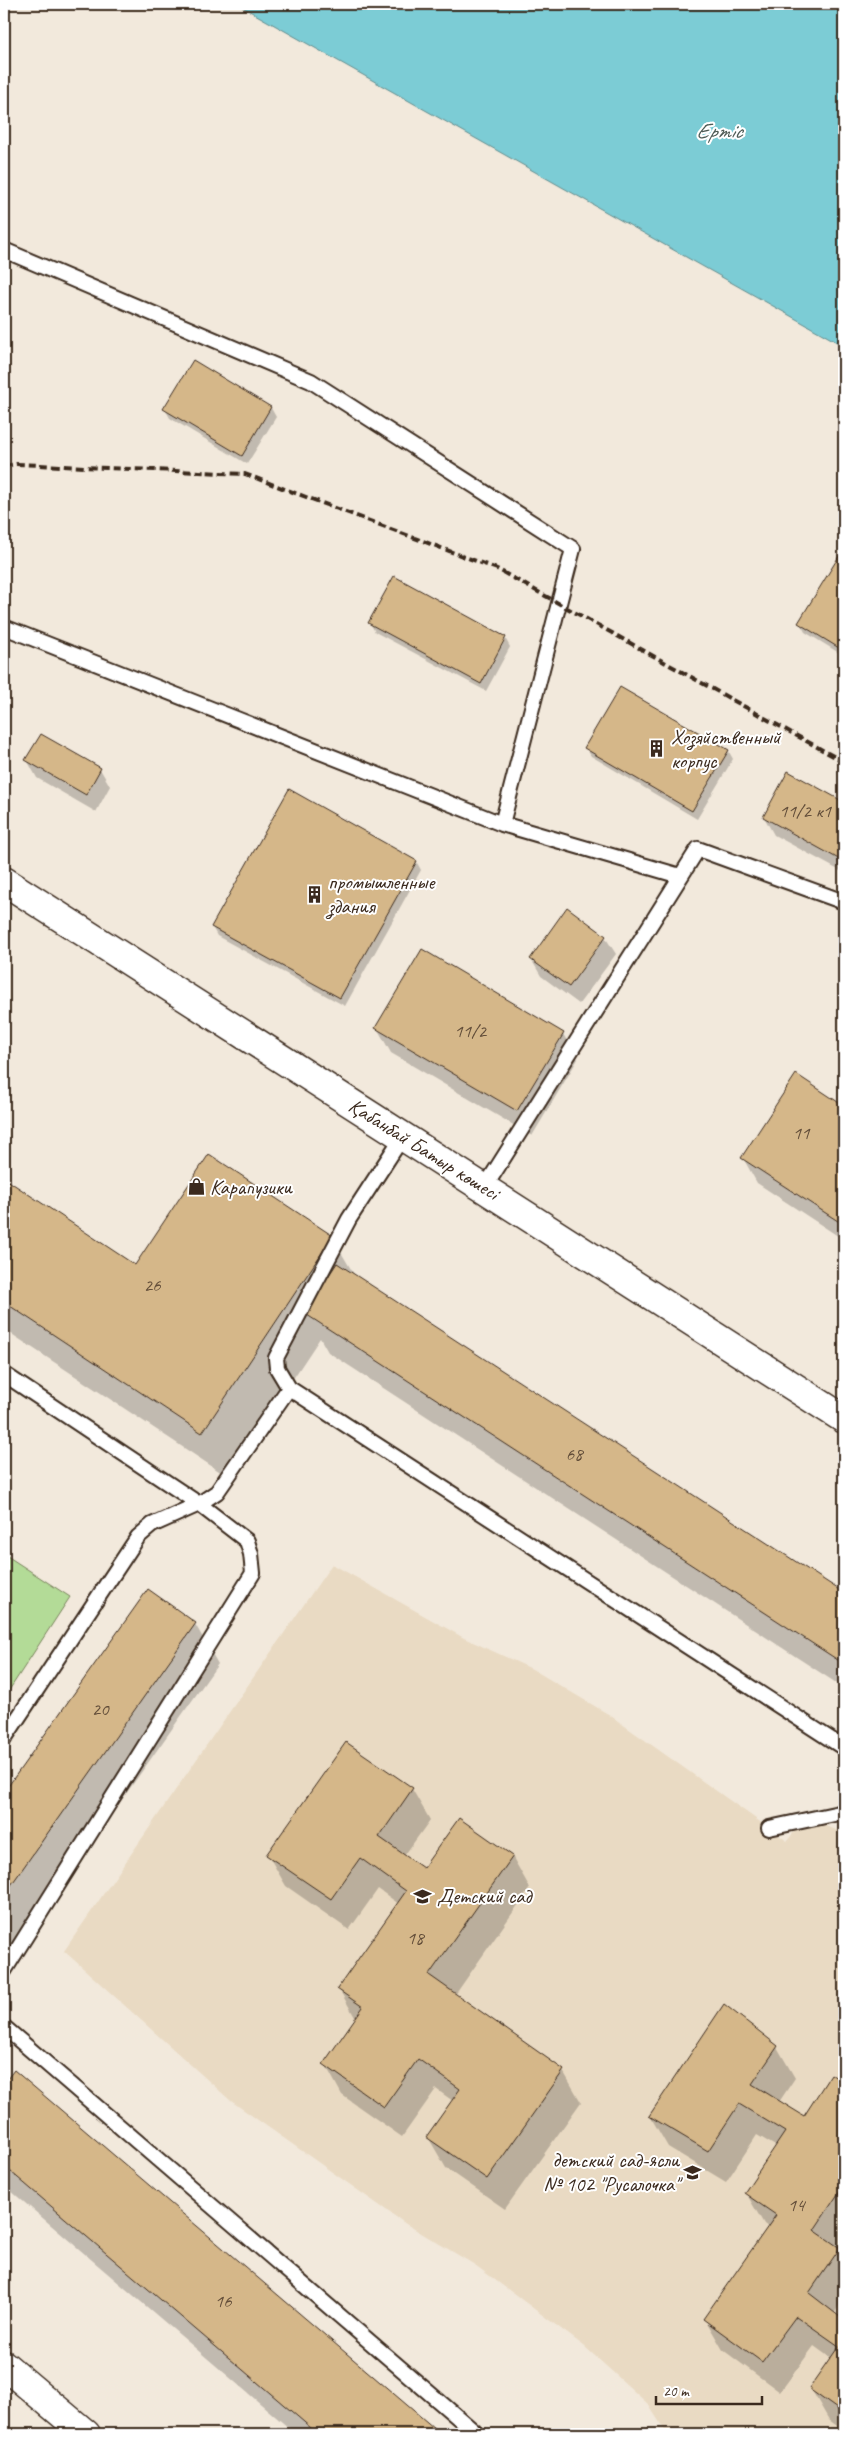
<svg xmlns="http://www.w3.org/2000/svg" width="848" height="2438" viewBox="0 0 848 2438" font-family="Caveat,sans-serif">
  <rect width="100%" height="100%" fill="#f2e9dc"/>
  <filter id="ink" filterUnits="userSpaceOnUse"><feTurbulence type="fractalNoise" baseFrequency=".02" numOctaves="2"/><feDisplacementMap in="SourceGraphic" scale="10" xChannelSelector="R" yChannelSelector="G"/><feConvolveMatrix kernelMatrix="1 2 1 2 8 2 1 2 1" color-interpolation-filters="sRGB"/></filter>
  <g filter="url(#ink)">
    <!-- built -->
    <path fill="#e9dac3" d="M 332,1564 L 464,1638 L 532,1669 L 608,1714 L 787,1841 L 805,1818 L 844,1833 L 844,2434 L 667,2434 L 648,2404 L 584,2346 L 475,2265 L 406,2224 L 231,2101 L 64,1951 Z"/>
    <!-- green -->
    <path fill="#b3db97" stroke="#77825a" d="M 4,1554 L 70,1597 L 4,1698 Z"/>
    <!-- water -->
    <path fill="#7bccd5" stroke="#618b8c" d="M 237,4 L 844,4 L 844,346 Z"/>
    <!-- shadow -->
    <path fill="#0003" d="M 193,362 L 271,408 L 276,417 L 247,464 L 170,418 L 165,409 Z
      M 844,551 L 844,656 L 805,632 L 800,623 Z
      M 370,623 L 505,638 L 510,647 L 486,691 L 375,632 Z
      M 586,748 L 728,750 L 733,759 L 697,819 L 591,756 Z
      M 27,760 L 100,769 L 110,786 L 96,812 L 37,778 Z
      M 789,773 L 844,804 L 844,873 L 774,835 L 764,817 Z
      M 416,861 L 421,870 L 345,1006 L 217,936 L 212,927 Z
      M 605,937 L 616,954 L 579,1004 L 541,976 L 531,959 Z
      M 377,1028 L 563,1034 L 578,1059 L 532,1136 L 391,1053 Z
      M 796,1076 L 844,1108 L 844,1240 L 757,1183 L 743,1158 Z
      M 4,1180 L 135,1266 L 332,1237 L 355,1276 L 844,1595 L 844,1688 L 328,1352 L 320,1338 L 228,1477 L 4,1329 Z
      M 4,1540 L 10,1550 L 4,1559 Z
      M 148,1591 L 195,1624 L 218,1664 L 4,1966 L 4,1795 Z
      M 412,1789 L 430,1820 L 404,1856 L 423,1870 L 512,1856 L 530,1888 L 455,1995 L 563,2071 L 581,2102 L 505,2209 L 446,2168 L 428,2137 L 453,2101 L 436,2089 L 402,2137 L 342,2095 L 325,2064 L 356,2019 L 339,1989 L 399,1904 L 378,1889 L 349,1930 L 286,1886 L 268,1855 Z
      M 777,2047 L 795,2078 L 779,2102 L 805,2118 L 832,2076 L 844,2085 L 844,2243 L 840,2249 L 844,2257 L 844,2298 L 834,2314 L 844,2322 L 844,2431 L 829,2420 L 811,2389 L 832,2359 L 814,2346 L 780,2392 L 723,2350 L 705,2319 L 768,2227 L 764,2224 L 746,2193 L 777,2147 L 757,2135 L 726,2182 L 668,2147 L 650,2116 Z
      M 15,2072 L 439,2434 L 296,2434 L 4,2185 L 4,2085 Z"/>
    <!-- building -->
    <path fill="#d5b789" stroke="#3b2a1e" d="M 193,360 L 271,407 L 242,456 L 163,409 Z
      M 844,548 L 844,651 L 798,623 Z
      M 394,576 L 506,637 L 481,684 L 368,623 Z
      M 620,687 L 729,750 L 692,811 L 584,748 Z
      M 41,734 L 101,768 L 86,795 L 25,760 Z
      M 788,771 L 844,802 L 844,862 L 763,817 Z
      M 289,789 L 417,861 L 340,998 L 211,927 Z
      M 567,907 L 606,936 L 569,987 L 530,959 Z
      M 422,949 L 564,1033 L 517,1111 L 375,1028 Z
      M 796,1074 L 844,1106 L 844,1225 L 741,1158 Z
      M 209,1154 L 333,1236 L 202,1433 L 4,1302 L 4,1178 L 135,1265 Z
      M 337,1263 L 844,1593 L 844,1664 L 304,1313 Z
      M 148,1589 L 196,1623 L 4,1895 L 4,1792 Z
      M 346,1742 L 413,1788 L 379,1837 L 423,1868 L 459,1818 L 513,1856 L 429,1975 L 564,2070 L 487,2179 L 426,2137 L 460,2089 L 418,2059 L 384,2107 L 323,2064 L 363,2007 L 337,1989 L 406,1891 L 360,1858 L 331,1899 L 266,1855 Z
      M 724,2004 L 778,2046 L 752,2084 L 804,2116 L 831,2074 L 844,2083 L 844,2185 L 814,2230 L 840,2248 L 809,2293 L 844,2320 L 844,2414 L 809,2389 L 839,2346 L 796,2316 L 762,2362 L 703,2319 L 776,2215 L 744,2193 L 785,2132 L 739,2104 L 708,2151 L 649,2116 Z
      M 14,2070 L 441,2434 L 318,2434 L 4,2166 L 4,2083 Z"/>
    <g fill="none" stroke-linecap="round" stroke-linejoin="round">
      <defs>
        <path id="lane" d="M 4,250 L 311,381 L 573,549 L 502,824
          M 4,627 L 502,824 L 680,876
          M 403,1136 L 349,1219 L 276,1358 L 277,1368 L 289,1388 L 844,1748
          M 485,1187 L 698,849 L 844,902
          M 4,1374 L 199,1504 L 247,1541 L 251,1554 L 253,1573 L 4,1971
          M 4,1739 L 138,1537 L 152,1525 L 199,1504 L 217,1492 L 289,1388
          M 769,1828 L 844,1812
          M 4,2027 L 477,2434"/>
        <path id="secondary" d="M 4,881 L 844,1419
          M 4,2365 L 86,2434"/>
      </defs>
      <!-- lane casing -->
      <use href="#lane" stroke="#3b2a1e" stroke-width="18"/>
      <!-- secondary casing -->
      <use href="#secondary" stroke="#3b2a1e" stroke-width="31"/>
      <!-- lane -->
      <use href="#lane" stroke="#fff" stroke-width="14"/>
      <!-- secondary -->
      <use href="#secondary" stroke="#fff" stroke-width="28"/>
      <!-- rail -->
      <path stroke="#3b2a1e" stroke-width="4" stroke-dasharray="8 4" stroke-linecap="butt" d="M 4,466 L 16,464 L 245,474 L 497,569 L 844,762"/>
    </g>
  </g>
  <!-- icons -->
  <defs>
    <symbol id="building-bare" viewBox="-9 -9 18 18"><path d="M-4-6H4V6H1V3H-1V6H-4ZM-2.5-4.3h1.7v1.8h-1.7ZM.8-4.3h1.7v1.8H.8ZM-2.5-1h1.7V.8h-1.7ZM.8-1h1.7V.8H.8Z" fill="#3b2a1e" stroke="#fff" stroke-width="2.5" paint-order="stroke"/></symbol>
    <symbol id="shop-bare" viewBox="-9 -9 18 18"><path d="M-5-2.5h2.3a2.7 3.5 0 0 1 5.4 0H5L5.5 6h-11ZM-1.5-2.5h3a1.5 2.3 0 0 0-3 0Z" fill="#3b2a1e" stroke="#fff" stroke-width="2.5" paint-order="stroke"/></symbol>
    <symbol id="school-bare" viewBox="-9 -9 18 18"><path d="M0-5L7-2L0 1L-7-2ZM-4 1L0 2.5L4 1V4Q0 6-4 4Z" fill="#3b2a1e" stroke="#fff" stroke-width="2.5" paint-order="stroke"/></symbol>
  </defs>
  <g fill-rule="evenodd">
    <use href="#building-bare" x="644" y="736" width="25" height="25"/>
    <use href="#building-bare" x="302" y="882" width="25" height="25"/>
    <use href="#shop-bare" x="184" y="1174" width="25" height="25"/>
    <use href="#school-bare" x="410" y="1884" width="25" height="25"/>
    <use href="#school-bare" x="680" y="2160" width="25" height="25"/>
  </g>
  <g text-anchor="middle" stroke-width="4" stroke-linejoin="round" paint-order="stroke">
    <!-- number labels -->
    <g font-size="19" fill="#624d39">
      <text x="805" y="817">11/2 к1</text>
      <text x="470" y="1037">11/2</text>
      <text x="801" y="1139">11</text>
      <text x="152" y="1291">26</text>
      <text x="574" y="1460">68</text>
      <text x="100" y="1715">20</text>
      <text x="415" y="1944">18</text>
      <text x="796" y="2211">14</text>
      <text x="223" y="2307">16</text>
    </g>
    <!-- poi labels -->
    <g font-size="21" fill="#3b2a1e" stroke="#fff" text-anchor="start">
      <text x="671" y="744">Хозяйственный<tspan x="671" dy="24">корпус</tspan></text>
      <text x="328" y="889">промышленные<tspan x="328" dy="24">здания</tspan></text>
      <text x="210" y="1194">Карапузики</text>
      <text x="437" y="1903">Детский сад</text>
      <text x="679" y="2167" text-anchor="end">детский сад-ясли<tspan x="679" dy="24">№ 102 "Русалочка"</tspan></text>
    </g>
    <!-- street labels -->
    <g font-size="21" fill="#3b2a1e" stroke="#fff">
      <text transform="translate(424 1149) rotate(32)" y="7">Қабанбай Батыр көшесі</text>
    </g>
    <!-- water labels -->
    <g font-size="22" font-style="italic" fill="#4e5b55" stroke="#fff">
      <text x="719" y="138">Ертіс</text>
    </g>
  </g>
  <!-- margin -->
  <rect width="848" height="2438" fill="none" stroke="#fff" stroke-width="20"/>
  <rect x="10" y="10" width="828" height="2418" fill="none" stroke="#3b2a1e" stroke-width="2" filter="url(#ink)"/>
  <!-- scale -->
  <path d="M656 2396v8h106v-8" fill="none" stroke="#3b2a1e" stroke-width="2.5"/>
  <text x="663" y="2396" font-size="15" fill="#3b2a1e" stroke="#ffffff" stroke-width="4" paint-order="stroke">20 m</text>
</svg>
